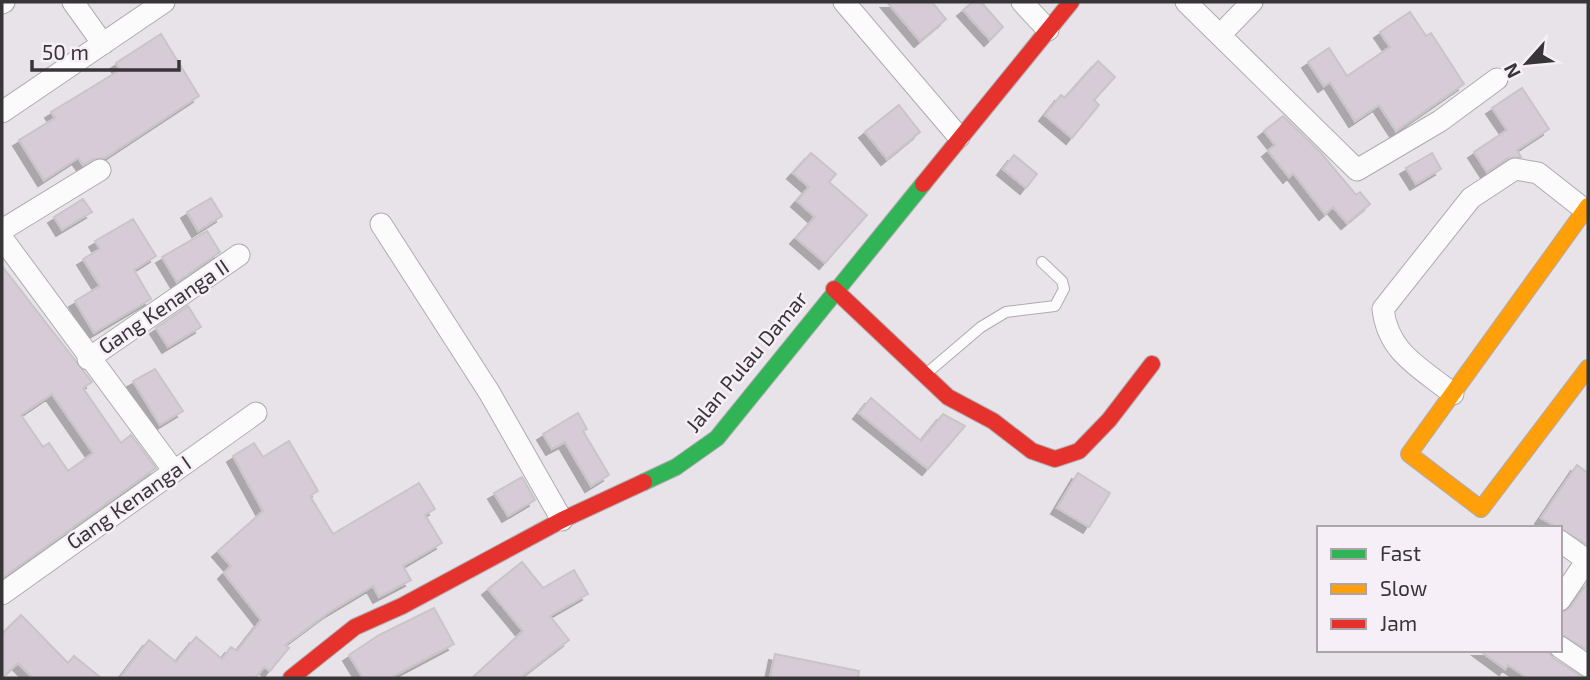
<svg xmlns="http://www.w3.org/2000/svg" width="1590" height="680" viewBox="0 0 1590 680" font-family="'Exo 2',sans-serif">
  <defs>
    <filter id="shadow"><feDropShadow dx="-6" dy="6" stdDeviation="0" flood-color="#0004"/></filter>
  </defs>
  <rect width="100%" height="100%" fill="#e8e3e8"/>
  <!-- building -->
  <path fill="#d8cbd8" stroke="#c8c5c8" stroke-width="2" fill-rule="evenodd" filter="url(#shadow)" d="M 887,2 L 932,2 L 946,19 L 920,41 Z
    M 973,2 L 981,2 L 1003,27 L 990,40 L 963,10 Z
    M 1410,12 L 1426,36 L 1431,33 L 1464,84 L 1396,131 L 1379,105 L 1355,121 L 1330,82 L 1324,86 L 1308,62 L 1329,48 L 1347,76 L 1390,47 L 1380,32 Z
    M 161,34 L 199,96 L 105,158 L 94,159 L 83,165 L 78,158 L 44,180 L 19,140 L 55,118 L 51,112 L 120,70 L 116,63 Z
    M 1098,61 L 1115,77 L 1094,100 L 1099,105 L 1072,138 L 1045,115 L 1061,95 L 1065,98 Z
    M 1522,88 L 1549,129 L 1517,150 L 1521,157 L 1508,158 L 1487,172 L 1474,152 L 1507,130 L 1492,108 Z
    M 899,105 L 920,132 L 887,159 L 865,132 Z
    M 1283,116 L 1321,153 L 1356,195 L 1360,192 L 1370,204 L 1347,223 L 1333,207 L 1325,214 L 1293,173 L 1289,177 L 1268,151 L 1275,145 L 1264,131 Z
    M 811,153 L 836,174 L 829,182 L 867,215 L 825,263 L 796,238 L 815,217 L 797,201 L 809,187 L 793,173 Z
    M 1432,153 L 1441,169 L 1416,184 L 1406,168 Z
    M 1014,155 L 1037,174 L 1026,188 L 1003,169 Z
    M 211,198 L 222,216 L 198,231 L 187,212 Z
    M 83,199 L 92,212 L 62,230 L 54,217 Z
    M 133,219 L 156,256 L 134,270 L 151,299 L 94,333 L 75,301 L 100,286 L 83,259 L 100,249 L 95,241 Z
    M 207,231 L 220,252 L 177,282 L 162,257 Z
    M 2,266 L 92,382 L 83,388 L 121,443 L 131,435 L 156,468 L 2,578 ZM 52,394 L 93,453 L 68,471 L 49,443 L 43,447 L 21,415 Z
    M 188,306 L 201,327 L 168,347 L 156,328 Z
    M 155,369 L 183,411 L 160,425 L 133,381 Z
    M 871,398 L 921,441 L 943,414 L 965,426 L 928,469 L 859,413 Z
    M 578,413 L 587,429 L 583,431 L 609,475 L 591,486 L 565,442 L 552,449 L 543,434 Z
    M 289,441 L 318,491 L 310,496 L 333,534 L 419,483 L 435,509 L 425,515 L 442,543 L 403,566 L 411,580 L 379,597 L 373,586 L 328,613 L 285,645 L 289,648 L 270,671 L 264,667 L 255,678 L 120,678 L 149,640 L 176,662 L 196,637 L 222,659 L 231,647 L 237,651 L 261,620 L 224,573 L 231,566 L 218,551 L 263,511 L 233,456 L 254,443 L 263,457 Z
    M 1577,465 L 1588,473 L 1588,545 L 1541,518 Z
    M 1078,473 L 1110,493 L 1089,527 L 1057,508 Z
    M 522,477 L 535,500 L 508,516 L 494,493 Z
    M 522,562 L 543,588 L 574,570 L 588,594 L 550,616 L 569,640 L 520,678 L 472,678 L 523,631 L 488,589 Z
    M 1588,582 L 1588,650 L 1560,634 L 1560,613 L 1570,608 Z
    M 434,608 L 454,644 L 390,678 L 363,678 L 349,655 L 379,635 Z
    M 21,615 L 68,663 L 74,656 L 101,678 L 33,678 L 18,663 L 2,678 L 2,634 Z
    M 1479,650 L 1548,650 L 1553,658 L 1584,678 L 1528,678 L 1508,665 L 1505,669 Z
    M 775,654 L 859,671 L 858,678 L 770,678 Z"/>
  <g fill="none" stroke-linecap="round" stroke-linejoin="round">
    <defs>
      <path id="lane" d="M 927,373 L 981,327 L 1006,312 L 1055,306 L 1064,289 L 1062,281 L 1042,262"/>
      <path id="street" d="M 73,2 L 103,44
        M 844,2 L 959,137
        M 1022,2 L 1048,30
        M 1186,2 L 1357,170 L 1440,121 L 1497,79
        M 2,3 L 4,2
        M 1220,35 L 1252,2
        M 2,112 L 164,2
        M 381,224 L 489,392 L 562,520
        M 2,230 L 100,170
        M 2,238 L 174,471
        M 88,359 L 239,255
        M 1453,394 C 1420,367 1388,353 1383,309 L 1471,198 L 1515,169 L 1538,173 L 1585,210
        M 1560,541 L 1588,561
        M 2,594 L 256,413
        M 1560,600 L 1587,560
        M 1560,647 L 1588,666"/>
      <path id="fast" d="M 644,482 L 676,467 L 717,438 L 923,184"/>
      <path id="slow" d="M 1588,206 L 1409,454 L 1481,509 L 1588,368"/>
      <path id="jam" d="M 923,184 L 1071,2
        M 834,289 L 948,397 L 993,421 L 1032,451 L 1055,459 L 1079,451 L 1109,420 L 1152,364
        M 291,678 L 355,627 L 402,606 L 562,520 L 644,482"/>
    </defs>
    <!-- lane casing -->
    <use href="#lane" stroke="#afabaf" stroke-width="12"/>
    <!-- street casing -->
    <use href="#street" stroke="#afabaf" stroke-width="23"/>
    <!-- fast casing -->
    <use href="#fast" stroke="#afabaf" stroke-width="18"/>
    <!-- slow casing -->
    <use href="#slow" stroke="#afabaf" stroke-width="18"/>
    <!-- jam casing -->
    <use href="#jam" stroke="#afabaf" stroke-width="18"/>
    <!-- lane -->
    <use href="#lane" stroke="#fcfbfc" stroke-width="10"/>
    <!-- street -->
    <use href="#street" stroke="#fcfbfc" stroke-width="21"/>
    <!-- fast -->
    <use href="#fast" stroke="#30b455" stroke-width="16"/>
    <!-- slow -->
    <use href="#slow" stroke="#ff9f0a" stroke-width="16"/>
    <!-- jam -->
    <use href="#jam" stroke="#e5322d" stroke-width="16"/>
  </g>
  <g text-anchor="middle" stroke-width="5" stroke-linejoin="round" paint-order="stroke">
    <!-- street labels -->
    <g font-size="21" fill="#383538" stroke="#f7eff7">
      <text transform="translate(164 307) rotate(-34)" y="7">Gang Kenanga II</text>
      <text transform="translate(747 362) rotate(-50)" y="7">Jalan Pulau Damar</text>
      <text transform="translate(129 503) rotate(-35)" y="7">Gang Kenanga I</text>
    </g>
  </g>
  <!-- border -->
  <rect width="1590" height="680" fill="none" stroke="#383538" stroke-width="7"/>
  <!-- legend -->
  <rect x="1317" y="526" width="245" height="126" fill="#f7eff7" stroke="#aba5ab" stroke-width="2"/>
  <rect x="1331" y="549" width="35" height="10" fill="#30b455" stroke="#aba5ab" stroke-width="2"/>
  <text x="1380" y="561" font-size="21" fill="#383538">Fast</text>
  <rect x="1331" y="584" width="35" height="10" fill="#ff9f0a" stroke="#aba5ab" stroke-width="2"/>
  <text x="1380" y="596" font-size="21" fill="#383538">Slow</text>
  <rect x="1331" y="619" width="35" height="10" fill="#e5322d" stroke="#aba5ab" stroke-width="2"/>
  <text x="1380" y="631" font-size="21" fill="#383538">Jam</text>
  <!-- north arrow -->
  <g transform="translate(1527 63) rotate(243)" stroke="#f7eff7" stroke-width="5" paint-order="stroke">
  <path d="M0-5L12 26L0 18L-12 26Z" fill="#383538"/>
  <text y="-10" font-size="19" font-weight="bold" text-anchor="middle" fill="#383538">N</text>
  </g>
  <!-- scale -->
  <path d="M32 60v10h147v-10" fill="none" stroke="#383538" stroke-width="3.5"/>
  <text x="42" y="60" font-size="21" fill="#383538" stroke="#f7eff7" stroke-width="5" paint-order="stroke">50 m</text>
</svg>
